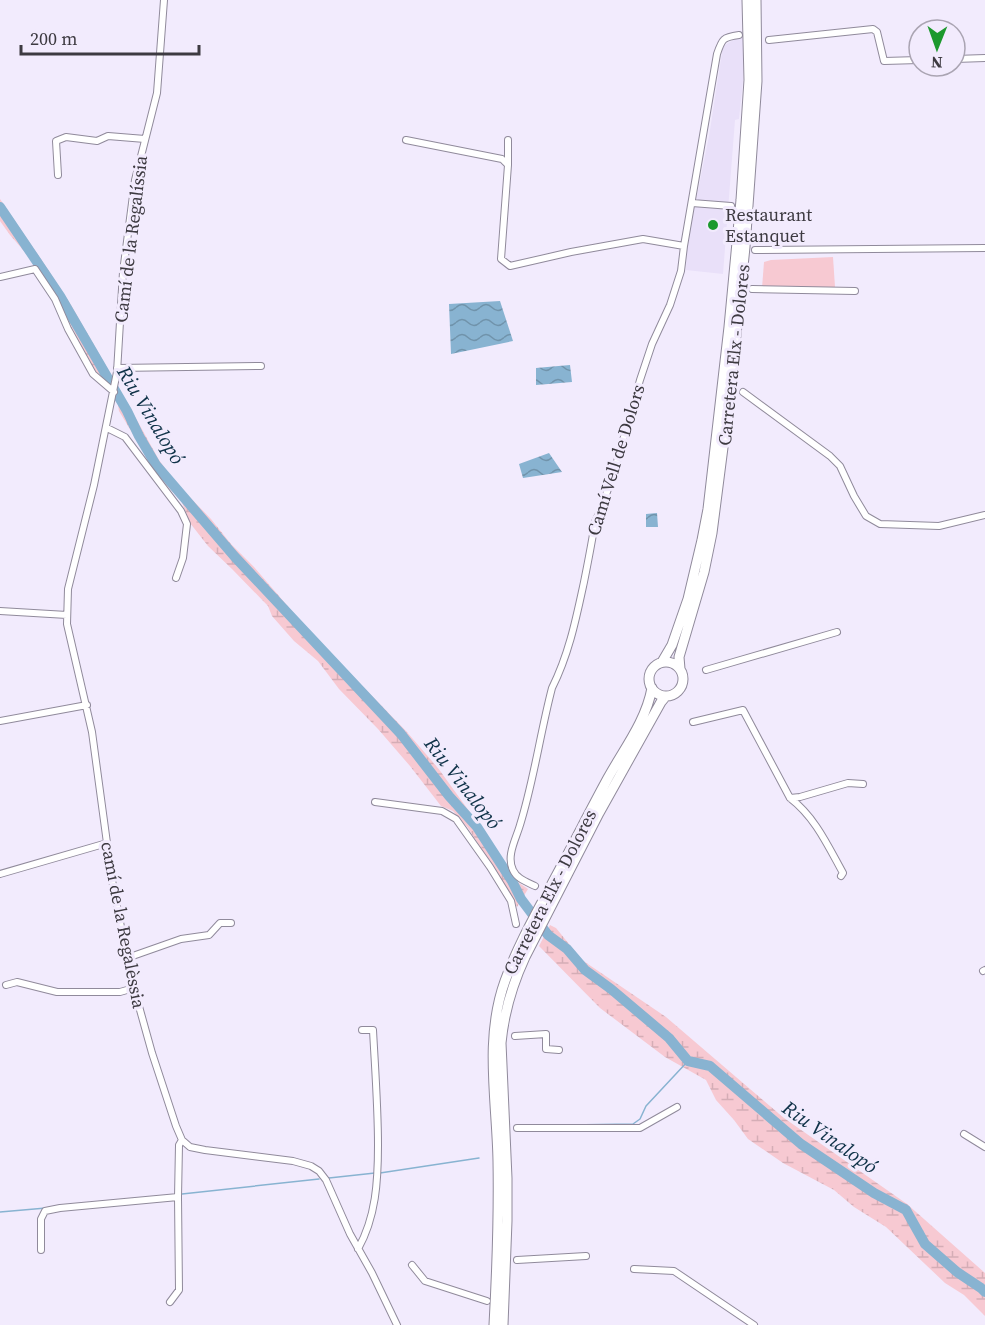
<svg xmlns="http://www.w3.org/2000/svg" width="985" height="1325" viewBox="0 0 985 1325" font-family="'Source Serif 4',serif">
  <defs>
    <pattern id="wetland-marsh" width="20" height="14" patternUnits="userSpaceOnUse" patternTransform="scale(1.5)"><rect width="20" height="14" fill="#f7c9d2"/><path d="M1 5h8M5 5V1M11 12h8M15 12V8" fill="none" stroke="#d5adb6"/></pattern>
    <pattern id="water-waves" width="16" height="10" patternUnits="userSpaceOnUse" patternTransform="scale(1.5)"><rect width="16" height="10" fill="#88b3d1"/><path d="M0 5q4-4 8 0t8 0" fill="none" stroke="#7093ab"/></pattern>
  </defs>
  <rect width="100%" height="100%" fill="#f2ebfd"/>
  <!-- built -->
  <path fill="#e9e0f9" d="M 743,37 L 743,81 L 739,119 L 735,120 L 723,274 L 686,270 L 687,245 L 709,136 L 723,46 L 737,38 Z"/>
  <!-- green -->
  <path fill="#f7c9d2" d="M 833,257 L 835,287 L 762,288 L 764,262 L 771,260 Z"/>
  <!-- wetland -->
  <path fill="url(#wetland-marsh)" d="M 0,199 L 49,271 L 71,305 L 109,371 L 109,383 L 94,370 L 67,318 L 37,266 L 10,235 L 0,221 Z
    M 121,393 L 128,404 L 159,460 L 176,483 L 211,519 L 231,544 L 254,567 L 310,632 L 406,731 L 438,768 L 487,836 L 516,881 L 528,889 L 517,907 L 494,868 L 468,828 L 453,811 L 441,806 L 410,766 L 378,729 L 339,689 L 318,661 L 294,641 L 272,616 L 268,606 L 232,569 L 208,546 L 190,523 L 181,500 L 169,488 L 151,464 L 119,411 L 118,405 Z
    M 550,925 L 556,928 L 582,960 L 666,1017 L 784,1118 L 907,1204 L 985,1273 L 985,1316 L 964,1295 L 945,1283 L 886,1227 L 854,1207 L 834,1190 L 783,1163 L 748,1139 L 734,1120 L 716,1100 L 706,1080 L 665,1057 L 600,1008 L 539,946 Z"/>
  <!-- water -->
  <path fill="url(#water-waves)" d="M 500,301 L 513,341 L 451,354 L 449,304 Z
    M 570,365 L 572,382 L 536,385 L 536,368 Z
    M 549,453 L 562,472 L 523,478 L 519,464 Z
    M 657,513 L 658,527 L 646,527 L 646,514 Z"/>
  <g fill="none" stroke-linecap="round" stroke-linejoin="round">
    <!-- stream -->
    <path stroke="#88b3d1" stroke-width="1.5" d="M 569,1125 L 633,1124 L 640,1119 L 646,1106 L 688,1061
      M 380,1173 L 479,1158
      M 329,1178 L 375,1173
      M 182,1194 L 319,1179
      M 0,1212 L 46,1208"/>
    <!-- river -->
    <path stroke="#88b3d1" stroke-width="10" d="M 0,207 L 60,296 L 127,411 L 139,436 L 156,465 L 235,557 L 401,734 L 449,796 L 477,827 L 512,881 L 521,899 L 548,935 L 567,949 L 585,970 L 611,989 L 669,1038 L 688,1061 L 710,1066 L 801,1144 L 874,1193 L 906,1210 L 925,1244 L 957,1272 L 981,1288 L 985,1292"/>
    <defs>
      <path id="minor" d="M 164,0 L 157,93 L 135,180 L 123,272 L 117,372 L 94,485 L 68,589 L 67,624 L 92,732 L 112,880 L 130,974 L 152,1053 L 176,1126 L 182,1140 L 190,1147 L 205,1150 L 293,1161 L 311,1166 L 319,1171 L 326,1180 L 350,1234 L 372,1273 L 397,1325
        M 769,40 L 873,29 L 877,32 L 884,61 L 919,60
        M 955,59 L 985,58
        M 406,140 L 502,159 L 508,165 L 501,259 L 510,266 L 571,252 L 643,239 L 684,246
        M 508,165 L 508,140
        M 58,175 L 56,141 L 66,137 L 97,141 L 108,136 L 145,139
        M 692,203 L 731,206
        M 755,250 L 985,248
        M 0,277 L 35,269 L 55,299 L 68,329 L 93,374 L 114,392
        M 752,289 L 855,291
        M 117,368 L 261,366
        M 743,392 L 830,456 L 840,466 L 854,496 L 866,516 L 880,524 L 939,526 L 985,515
        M 107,428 L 125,437 L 181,511 L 187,524 L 183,558 L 176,578
        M 0,611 L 67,615
        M 706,670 L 837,632
        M 0,721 L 87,705
        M 693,722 L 743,710 L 790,798 L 800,797 L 848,783 L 863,784
        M 790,798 C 815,817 828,846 843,873 L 841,876
        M 375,802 L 442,811 L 456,819 L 490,867 L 511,901 L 516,924
        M 0,874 L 107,843
        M 535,886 C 527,882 517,879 513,870 C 506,856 516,839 520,825 C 534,780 540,734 552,688 C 569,654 576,619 584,582 C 588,562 592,542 595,522 L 601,509 L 614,472 L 640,380 L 652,344 L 670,305 L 681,271 L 684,246 L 717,54 C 722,39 723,37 739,35
        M 127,958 L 181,939 L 209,935 L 220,923 L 231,923
        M 983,971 L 985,970
        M 6,985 L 17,982 L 57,992 L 120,992 L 134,988
        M 515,1036 L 546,1034 L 546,1049 L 559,1050
        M 517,1128 L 640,1128 L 677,1107
        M 964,1134 L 985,1147
        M 358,1249 C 376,1217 378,1181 378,1145 C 378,1107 375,1068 373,1030 L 362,1030
        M 41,1250 L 41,1219 L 45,1211 L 60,1208 L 178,1197 L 179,1145 L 182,1140
        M 517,1260 L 586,1256
        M 412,1265 L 425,1281 L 487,1301
        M 634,1269 L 674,1271 L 754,1325
        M 170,1302 L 179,1290 L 178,1197"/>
      <path id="secondary" d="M 662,662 L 672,645 L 688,599 L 702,540 L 708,509 L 729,327 L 741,200 L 749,80 L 747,0
        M649 679a17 17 0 1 1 34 0a17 17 0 1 1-34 0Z
        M 680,669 L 679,657 L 704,572 L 712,533 L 730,393 L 745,247 L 757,81 L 756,0
        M 494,1325 C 497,1270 499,1216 498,1161 C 497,1101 484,1039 505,981 C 518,945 537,912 555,878 C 573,845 590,811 608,778 C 624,749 646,721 652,688
        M 503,1325 L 507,1221 L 507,1178 L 501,1043 C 504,1012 512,985 525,957 L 599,813 L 661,702 L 666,696"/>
    </defs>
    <!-- minor casing -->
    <use href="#minor" stroke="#908a9b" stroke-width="8"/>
    <!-- secondary casing -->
    <use href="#secondary" stroke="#908a9b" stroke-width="11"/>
    <!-- minor -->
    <use href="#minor" stroke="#fff" stroke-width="6"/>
    <!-- secondary -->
    <use href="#secondary" stroke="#fff" stroke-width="9"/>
  </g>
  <!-- markers -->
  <circle fill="#1c992d" stroke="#f2ebfd" stroke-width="2" cx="713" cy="225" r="6"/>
  <g text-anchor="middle" stroke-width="6" stroke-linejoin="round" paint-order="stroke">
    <!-- poi labels -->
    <g font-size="18" fill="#3d3a41" stroke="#f2ebfd" text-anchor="start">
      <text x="725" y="221">Restaurant<tspan x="725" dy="21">Estanquet</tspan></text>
    </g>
    <!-- street labels -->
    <g font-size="18" fill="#3d3a41" stroke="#f2ebfd">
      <text transform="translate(131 239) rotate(-83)" y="6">Camí de la Regalíssia</text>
      <text transform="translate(734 355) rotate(-84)" y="6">Carretera Elx - Dolores</text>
      <text transform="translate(616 460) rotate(-73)" y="6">Camí Vell de Dolors</text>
      <text transform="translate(550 892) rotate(-63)" y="6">Carretera Elx - Dolores</text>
      <text transform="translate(123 925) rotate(79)" y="6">camí de la Regalèssia</text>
    </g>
    <!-- water labels -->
    <g font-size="20" font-style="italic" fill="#0f3248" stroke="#f2ebfd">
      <text transform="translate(151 415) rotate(59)" y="7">Riu Vinalopó</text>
      <text transform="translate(463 783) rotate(52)" y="7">Riu Vinalopó</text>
      <text transform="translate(830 1137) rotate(35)" y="7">Riu Vinalopó</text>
    </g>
  </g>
  <!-- north arrow -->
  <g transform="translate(937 48) rotate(181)"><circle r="28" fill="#f2ebfd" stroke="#aaa4b2" stroke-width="1.5"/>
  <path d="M0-4.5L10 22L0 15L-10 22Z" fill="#1c992d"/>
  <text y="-9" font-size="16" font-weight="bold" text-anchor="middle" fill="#3d3a41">N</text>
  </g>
  <!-- scale -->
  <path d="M21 45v9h178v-9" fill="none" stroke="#3d3a41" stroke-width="3"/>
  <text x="30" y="45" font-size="18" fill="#3d3a41" stroke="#f2ebfd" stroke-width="4.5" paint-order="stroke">200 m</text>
</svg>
